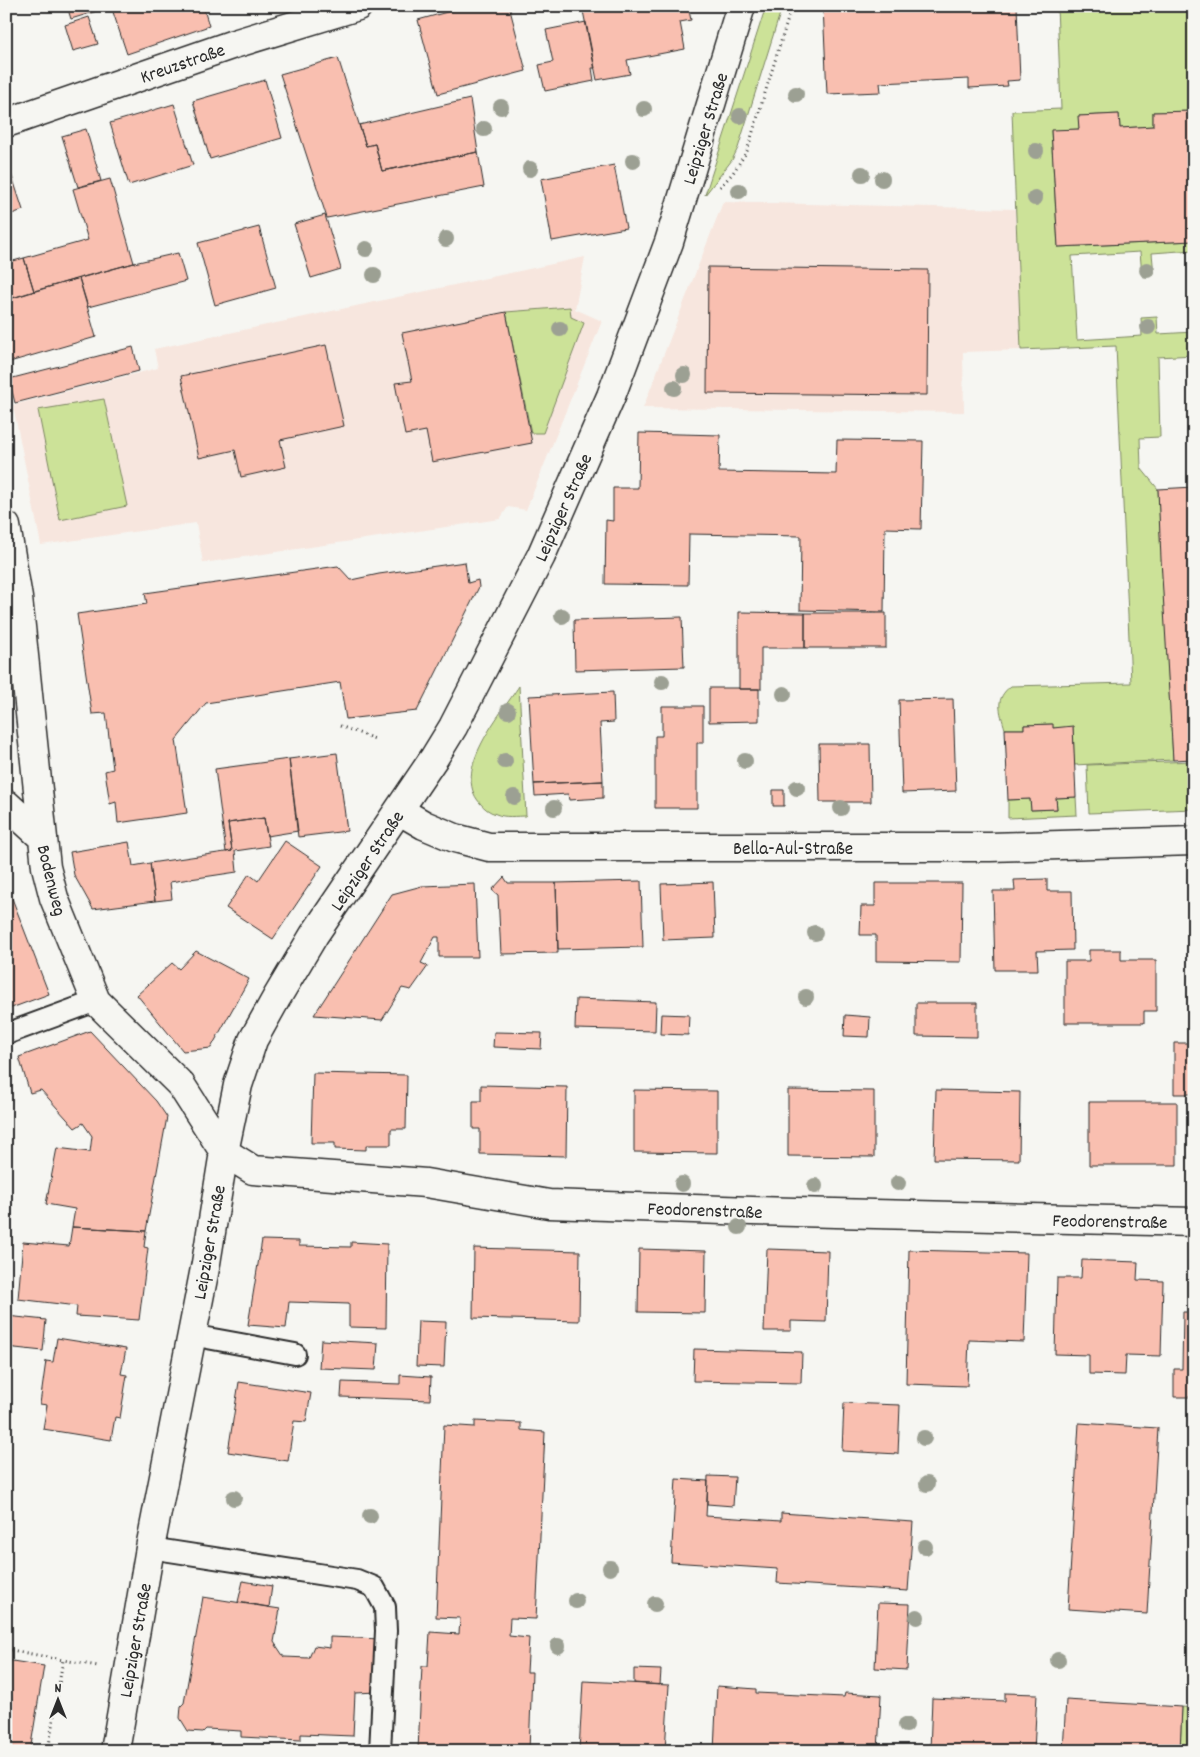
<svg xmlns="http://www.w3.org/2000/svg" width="1200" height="1757" viewBox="0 0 1200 1757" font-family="Dekko,sans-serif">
  <rect width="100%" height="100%" fill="#f6f6f2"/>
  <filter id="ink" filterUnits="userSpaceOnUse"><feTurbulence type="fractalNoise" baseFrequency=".02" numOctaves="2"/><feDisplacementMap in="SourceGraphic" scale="10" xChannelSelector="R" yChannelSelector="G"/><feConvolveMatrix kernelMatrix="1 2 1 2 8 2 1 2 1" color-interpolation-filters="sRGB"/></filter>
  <g filter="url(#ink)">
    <!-- built -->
    <path fill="#f7e6de" d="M 723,202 L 1015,209 L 1021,350 L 963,352 L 964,412 L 643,408 Z
      M 585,257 L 575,309 L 602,321 L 526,510 L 508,507 L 500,519 L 203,563 L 196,523 L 41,545 L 13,405 L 158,368 L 154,349 Z"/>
    <!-- green -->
    <path fill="#cce298" stroke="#7c8662" d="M 766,6 L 782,7 L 738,148 L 732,160 L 705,195 Z
      M 1057,6 L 1194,6 L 1194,111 L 1153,112 L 1153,126 L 1120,128 L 1119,114 L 1079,116 L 1079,129 L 1051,131 L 1058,247 L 1194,241 L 1194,250 L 1152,253 L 1154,275 L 1142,275 L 1140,252 L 1072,256 L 1077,340 L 1142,336 L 1141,318 L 1157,317 L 1158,334 L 1194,332 L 1194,355 L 1158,357 L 1160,437 L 1140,438 L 1141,468 L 1158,489 L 1173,760 L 1074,765 L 1073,727 L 1053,728 L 1052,724 L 1024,725 L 1024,729 L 1005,729 C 1000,711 994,699 1011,686 L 1131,683 L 1116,346 L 1021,350 L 1012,111 L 1061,109 Z
      M 570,307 L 571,317 L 584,323 L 543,433 L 531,433 L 506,312 Z
      M 104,399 L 127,506 L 60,520 L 38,410 Z
      M 519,686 L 526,816 C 516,816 505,818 496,814 C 489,812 484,808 480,803 C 451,771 501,714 519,686 Z
      M 1194,761 L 1194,809 L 1089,813 L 1087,765 Z
      M 1076,797 L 1077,815 L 1008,818 L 1008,800 L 1030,799 L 1031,810 L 1057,809 L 1056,798 Z
      M 1182,1707 L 1194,1708 L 1194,1751 L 1180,1751 Z"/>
    <!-- building -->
    <path fill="#f9bfb0" stroke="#2b2b2b" d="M 67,6 L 96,6 L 97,11 L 71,19 Z
      M 111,6 L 203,6 L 209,26 L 127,54 Z
      M 469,6 L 509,6 L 526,71 L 438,94 L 418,20 Z
      M 582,6 L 688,6 L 691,20 L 680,22 L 685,49 L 627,60 L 630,74 L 597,80 Z
      M 823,6 L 877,6 L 877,10 L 934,8 L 934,6 L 1017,6 L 1020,80 L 1007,81 L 1008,86 L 969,88 L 969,79 L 880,83 L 881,92 L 827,94 Z
      M 89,17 L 98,44 L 73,51 L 65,25 Z
      M 586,22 L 595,68 L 592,68 L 594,81 L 545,91 L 539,65 L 553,62 L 546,30 Z
      M 338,58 L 366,146 L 375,144 L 382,171 L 478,152 L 484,187 L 327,218 L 280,74 Z
      M 265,80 L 282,138 L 210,159 L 193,101 Z
      M 470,99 L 478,152 L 382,171 L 375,144 L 366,146 L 359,125 Z
      M 174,104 L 193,165 L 129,185 L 110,123 Z
      M 1194,111 L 1194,241 L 1058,247 L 1051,130 L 1079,129 L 1078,116 L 1119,114 L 1120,128 L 1153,126 L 1153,112 Z
      M 86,129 L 101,181 L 78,187 L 62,136 Z
      M 6,158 L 23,210 L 6,216 Z
      M 614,165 L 626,228 L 552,241 L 541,179 Z
      M 110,179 L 134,263 L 34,291 L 24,258 L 88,240 L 73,189 Z
      M 325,215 L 341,269 L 311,278 L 294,224 Z
      M 259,227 L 276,288 L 215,305 L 198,243 Z
      M 178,253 L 186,281 L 88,307 L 79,278 L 134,263 Z
      M 24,258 L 34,291 L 6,300 L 6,263 Z
      M 708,267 L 928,270 L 927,395 L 707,393 Z
      M 79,278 L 96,337 L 6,363 L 6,300 Z
      M 506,312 L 532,443 L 432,462 L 426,431 L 405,435 L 395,383 L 412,381 L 402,333 Z
      M 326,345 L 344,426 L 280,440 L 286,467 L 241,477 L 235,450 L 199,458 L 181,376 Z
      M 133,347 L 139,371 L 15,403 L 9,379 Z
      M 639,433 L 720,435 L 719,472 L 836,474 L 837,440 L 923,441 L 921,529 L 885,528 L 884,612 L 800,610 L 801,536 L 689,534 L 688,585 L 605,584 L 606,520 L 613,521 L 613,488 L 638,488 Z
      M 1194,487 L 1194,759 L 1173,760 L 1161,559 L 1158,489 Z
      M 465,562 L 468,583 L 478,580 L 479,587 L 417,711 L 346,719 L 340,682 L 206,703 L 176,740 L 187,813 L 118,823 L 116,802 L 110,804 L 105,771 L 113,769 L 106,713 L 92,714 L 77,614 L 147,604 L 145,593 L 338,566 L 351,580 L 379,574 Z
      M 739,612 L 805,613 L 805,648 L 761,648 L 761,689 L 739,689 Z
      M 805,613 L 886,613 L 886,648 L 805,648 Z
      M 682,617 L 684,667 L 575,670 L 574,620 Z
      M 709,688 L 739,688 L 739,689 L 759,689 L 759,721 L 709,722 Z
      M 613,692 L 614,722 L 600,723 L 603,781 L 534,784 L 529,696 Z
      M 953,699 L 956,791 L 902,793 L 899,700 Z
      M 662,706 L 703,706 L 703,743 L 697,743 L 697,808 L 655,808 L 655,736 L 662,736 Z
      M 1053,724 L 1053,728 L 1073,726 L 1076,797 L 1056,798 L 1057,809 L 1031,810 L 1030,799 L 1008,800 L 1005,729 L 1024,729 L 1024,725 Z
      M 819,744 L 870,744 L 871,802 L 820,802 Z
      M 337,753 L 347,831 L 298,837 L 289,759 Z
      M 289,759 L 298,831 L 267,836 L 264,818 L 228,823 L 232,851 L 226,852 L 215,769 Z
      M 603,781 L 603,798 L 569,800 L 568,794 L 535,796 L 534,784 Z
      M 773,790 L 784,790 L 784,806 L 773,806 Z
      M 264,818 L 269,846 L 235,851 L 237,872 L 170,882 L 172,899 L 155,901 L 150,863 L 232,851 L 228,823 Z
      M 285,841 L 322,866 L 273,939 L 226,908 L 249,874 L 258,881 Z
      M 129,842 L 133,866 L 150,863 L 155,901 L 93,909 L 74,875 L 70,852 Z
      M 504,877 L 508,883 L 556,883 L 558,953 L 501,954 L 498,895 L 492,890 Z
      M 1047,879 L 1047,891 L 1072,891 L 1073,950 L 1037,951 L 1038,970 L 995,970 L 993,891 L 1015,891 L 1014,880 Z
      M 641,881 L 643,947 L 558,949 L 556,883 Z
      M 713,882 L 715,938 L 663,940 L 661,884 Z
      M 875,883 L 962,883 L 961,962 L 876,961 L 876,935 L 860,935 L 861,906 L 875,906 Z
      M 475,884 L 478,957 L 439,957 L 439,937 L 435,937 L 421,963 L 428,966 L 411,990 L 402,988 L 382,1020 L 314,1015 L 392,894 L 422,886 Z
      M 6,888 L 8,888 L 49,994 L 6,1010 Z
      M 1089,950 L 1121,950 L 1121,960 L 1156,960 L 1156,1011 L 1144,1011 L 1144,1023 L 1065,1023 L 1065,961 L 1089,961 Z
      M 196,951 L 249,979 L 211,1048 L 183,1051 L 137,995 L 172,963 L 179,969 Z
      M 576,999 L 656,1002 L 655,1031 L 575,1029 Z
      M 916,1003 L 977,1003 L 977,1037 L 916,1036 Z
      M 661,1014 L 689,1015 L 688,1035 L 660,1034 Z
      M 845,1015 L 870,1017 L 869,1037 L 844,1036 Z
      M 90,1031 L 156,1101 L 167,1117 L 146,1231 L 72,1227 L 75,1209 L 46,1204 L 57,1148 L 90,1152 L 92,1136 L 83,1123 L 75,1128 L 41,1090 L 30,1093 L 19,1057 Z
      M 494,1032 L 542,1033 L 541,1049 L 493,1047 Z
      M 1174,1043 L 1194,1043 L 1194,1094 L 1174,1094 Z
      M 313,1073 L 407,1075 L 406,1129 L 391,1129 L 391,1145 L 366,1145 L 366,1150 L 335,1149 L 335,1143 L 311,1143 Z
      M 481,1085 L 567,1087 L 566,1156 L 480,1154 L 480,1129 L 473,1129 L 473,1101 L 481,1101 Z
      M 634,1090 L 717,1091 L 717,1153 L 634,1152 Z
      M 788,1090 L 874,1091 L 874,1157 L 788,1156 Z
      M 936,1090 L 1020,1092 L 1019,1160 L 934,1159 Z
      M 1089,1102 L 1177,1102 L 1177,1165 L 1089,1165 Z
      M 72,1227 L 146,1231 L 144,1247 L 148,1248 L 139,1320 L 76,1316 L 77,1306 L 18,1299 L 23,1242 L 69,1246 Z
      M 262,1240 L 299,1241 L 299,1246 L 351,1247 L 351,1242 L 387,1244 L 386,1328 L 349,1327 L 349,1304 L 289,1302 L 286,1328 L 248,1325 Z
      M 474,1248 L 580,1251 L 579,1321 L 473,1318 Z
      M 639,1249 L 706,1251 L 705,1313 L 638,1312 Z
      M 767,1249 L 828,1251 L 826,1322 L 791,1321 L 791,1331 L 764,1331 Z
      M 909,1250 L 1027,1253 L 1024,1342 L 969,1340 L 967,1386 L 906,1384 Z
      M 1082,1260 L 1138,1262 L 1137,1280 L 1163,1281 L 1161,1356 L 1126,1355 L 1125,1375 L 1089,1374 L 1089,1355 L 1055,1354 L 1057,1278 L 1081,1278 Z
      M 1183,1312 L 1194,1312 L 1194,1397 L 1174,1397 L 1174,1369 L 1182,1369 Z
      M 6,1316 L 46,1320 L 43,1351 L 6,1347 Z
      M 418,1321 L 446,1322 L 444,1367 L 416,1366 Z
      M 57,1338 L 126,1349 L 121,1374 L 127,1375 L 120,1418 L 115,1417 L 111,1440 L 43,1429 L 47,1405 L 40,1404 L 46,1361 L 53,1362 Z
      M 321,1340 L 378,1343 L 376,1370 L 319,1368 Z
      M 694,1349 L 802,1352 L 801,1383 L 693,1381 Z
      M 400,1375 L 431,1377 L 430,1400 L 341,1397 L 342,1382 L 400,1384 Z
      M 239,1382 L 311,1393 L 306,1422 L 294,1421 L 288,1461 L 228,1452 Z
      M 844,1403 L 900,1405 L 898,1454 L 842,1451 Z
      M 475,1421 L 521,1423 L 521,1430 L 545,1432 L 536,1619 L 510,1618 L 509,1636 L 529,1638 L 527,1672 L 532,1672 L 529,1751 L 418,1750 L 422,1666 L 428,1666 L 430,1632 L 459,1634 L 460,1618 L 436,1617 L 444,1425 L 475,1427 Z
      M 1079,1423 L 1158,1428 L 1147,1614 L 1068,1609 Z
      M 708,1476 L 735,1477 L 733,1506 L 707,1504 Z
      M 676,1479 L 708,1481 L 706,1516 L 781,1521 L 781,1513 L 913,1522 L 908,1591 L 777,1583 L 778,1569 L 671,1562 Z
      M 243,1581 L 272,1586 L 269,1607 L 238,1602 Z
      M 203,1597 L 280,1609 L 274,1642 L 284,1657 L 309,1658 L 314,1646 L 330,1648 L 330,1637 L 381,1639 L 378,1692 L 355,1693 L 353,1736 L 301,1734 L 301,1740 L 241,1737 L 241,1731 L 206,1729 L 203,1732 L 188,1731 L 180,1718 L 181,1706 L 184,1703 Z
      M 878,1603 L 910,1604 L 907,1670 L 875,1668 Z
      M 6,1660 L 44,1666 L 30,1751 L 6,1751 Z
      M 634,1669 L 661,1670 L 660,1685 L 634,1683 Z
      M 583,1681 L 669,1685 L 665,1751 L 579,1751 Z
      M 717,1686 L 756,1689 L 756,1693 L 844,1697 L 845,1693 L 881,1695 L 878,1751 L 714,1751 Z
      M 1005,1693 L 1037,1694 L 1034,1751 L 930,1751 L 932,1698 L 1005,1701 Z
      M 1066,1700 L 1182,1707 L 1180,1751 L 1063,1751 Z"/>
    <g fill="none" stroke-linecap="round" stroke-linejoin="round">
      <defs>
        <path id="service" d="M 6,1034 L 96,1001
          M 191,1335 L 295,1354
          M 150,1548 L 357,1580 L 374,1587 L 385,1607 L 386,1631 L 380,1751"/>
        <path id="minor" d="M 6,123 L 234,44 L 358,6
          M 6,526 L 18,598 L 46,867 L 54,898 L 96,1001 L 181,1085 L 224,1152 L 253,1170 L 426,1183 L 549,1204 L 752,1211 L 1194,1222
          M 6,804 L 42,837
          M 400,811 L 424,825 L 455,838 L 489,847 L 990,847 L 1194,841"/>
        <path id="secondary" d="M 115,1751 L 150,1548 L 206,1263 L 224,1152 L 238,1085 L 253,1040 L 277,997 L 314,935 L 434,758 L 453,727 L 541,556 L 611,396 L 669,242 L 741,6"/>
      </defs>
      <!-- service casing -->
      <use href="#service" stroke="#2b2b2b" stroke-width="24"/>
      <!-- minor casing -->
      <use href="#minor" stroke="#2b2b2b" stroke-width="31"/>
      <!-- secondary casing -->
      <use href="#secondary" stroke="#2b2b2b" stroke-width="31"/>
      <!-- path -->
      <path stroke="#2b2b2b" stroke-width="3" stroke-dasharray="1 4" stroke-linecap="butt" d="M 720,187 L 733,173 L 747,151 L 792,6
        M 340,726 L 375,739
        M 6,1649 L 63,1660
        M 48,1751 L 63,1660 L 98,1666"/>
      <!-- service -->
      <use href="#service" stroke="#f6f6f2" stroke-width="20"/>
      <!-- minor -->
      <use href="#minor" stroke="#f6f6f2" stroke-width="28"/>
      <!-- secondary -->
      <use href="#secondary" stroke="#f6f6f2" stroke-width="28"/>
    </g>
    <!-- trees -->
    <g fill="#9ca093">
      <circle cx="796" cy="94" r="8"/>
      <circle cx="501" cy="107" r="8"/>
      <circle cx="644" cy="109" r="8"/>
      <circle cx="740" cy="116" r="8"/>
      <circle cx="484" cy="129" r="8"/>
      <circle cx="1036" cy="151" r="8"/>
      <circle cx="633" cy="161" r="8"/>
      <circle cx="530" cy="169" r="8"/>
      <circle cx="862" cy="174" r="8"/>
      <circle cx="882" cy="179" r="8"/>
      <circle cx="739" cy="191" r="8"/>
      <circle cx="1035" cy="198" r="8"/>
      <circle cx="446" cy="239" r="8"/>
      <circle cx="366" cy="249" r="8"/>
      <circle cx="1147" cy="270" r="8"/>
      <circle cx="374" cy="275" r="8"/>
      <circle cx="1148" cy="327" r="8"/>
      <circle cx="560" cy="329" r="8"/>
      <circle cx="684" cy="375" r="8"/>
      <circle cx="674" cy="388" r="8"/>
      <circle cx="562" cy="616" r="8"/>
      <circle cx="662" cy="682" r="8"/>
      <circle cx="784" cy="694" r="8"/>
      <circle cx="508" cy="711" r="8"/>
      <circle cx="505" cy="761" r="8"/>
      <circle cx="745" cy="761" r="8"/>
      <circle cx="797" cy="788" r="8"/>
      <circle cx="514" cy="797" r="8"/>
      <circle cx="554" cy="808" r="8"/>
      <circle cx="841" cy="808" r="8"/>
      <circle cx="815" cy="933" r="8"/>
      <circle cx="806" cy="997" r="8"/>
      <circle cx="898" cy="1183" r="8"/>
      <circle cx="682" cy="1184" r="8"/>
      <circle cx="815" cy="1186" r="8"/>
      <circle cx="739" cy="1227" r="8"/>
      <circle cx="924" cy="1438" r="8"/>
      <circle cx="927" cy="1484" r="8"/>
      <circle cx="234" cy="1498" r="8"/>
      <circle cx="370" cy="1516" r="8"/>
      <circle cx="925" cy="1547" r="8"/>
      <circle cx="610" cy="1568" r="8"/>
      <circle cx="576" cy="1601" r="8"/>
      <circle cx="655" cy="1604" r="8"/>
      <circle cx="917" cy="1617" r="8"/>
      <circle cx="558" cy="1646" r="8"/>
      <circle cx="1058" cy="1660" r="8"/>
      <circle cx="906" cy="1725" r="8"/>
    </g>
  </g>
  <g text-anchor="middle" stroke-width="4" stroke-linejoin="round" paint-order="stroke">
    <!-- street labels -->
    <g font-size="19" fill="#2b2b2b" stroke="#f6f6f2">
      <text transform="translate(182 62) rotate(-19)" y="7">Kreuzstraße</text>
      <text transform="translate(704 128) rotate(-73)" y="7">Leipziger Straße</text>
      <text transform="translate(562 507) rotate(-66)" y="7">Leipziger Straße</text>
      <text x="793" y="854">Bella-Aul-Straße</text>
      <text transform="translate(366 860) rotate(-56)" y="7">Leipziger Straße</text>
      <text transform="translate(53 880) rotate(76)" y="7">Bodenweg</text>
      <text transform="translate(705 1209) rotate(2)" y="7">Feodorenstraße</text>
      <text transform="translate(1110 1220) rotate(1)" y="7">Feodorenstraße</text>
      <text transform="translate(208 1242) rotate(-80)" y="7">Leipziger Straße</text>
      <text transform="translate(134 1640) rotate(-80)" y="7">Leipziger Straße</text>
    </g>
  </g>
  <!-- margin -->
  <rect width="1200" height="1757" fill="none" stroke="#f6f6f2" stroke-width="25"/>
  <rect x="12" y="12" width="1175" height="1732" fill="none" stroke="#2b2b2b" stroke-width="2" filter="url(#ink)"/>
  <!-- north arrow -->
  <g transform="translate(58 1700)" stroke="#f6f6f2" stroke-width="4" paint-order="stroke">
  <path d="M0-4L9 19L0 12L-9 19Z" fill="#2b2b2b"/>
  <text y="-8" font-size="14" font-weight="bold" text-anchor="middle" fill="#2b2b2b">N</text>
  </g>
</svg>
